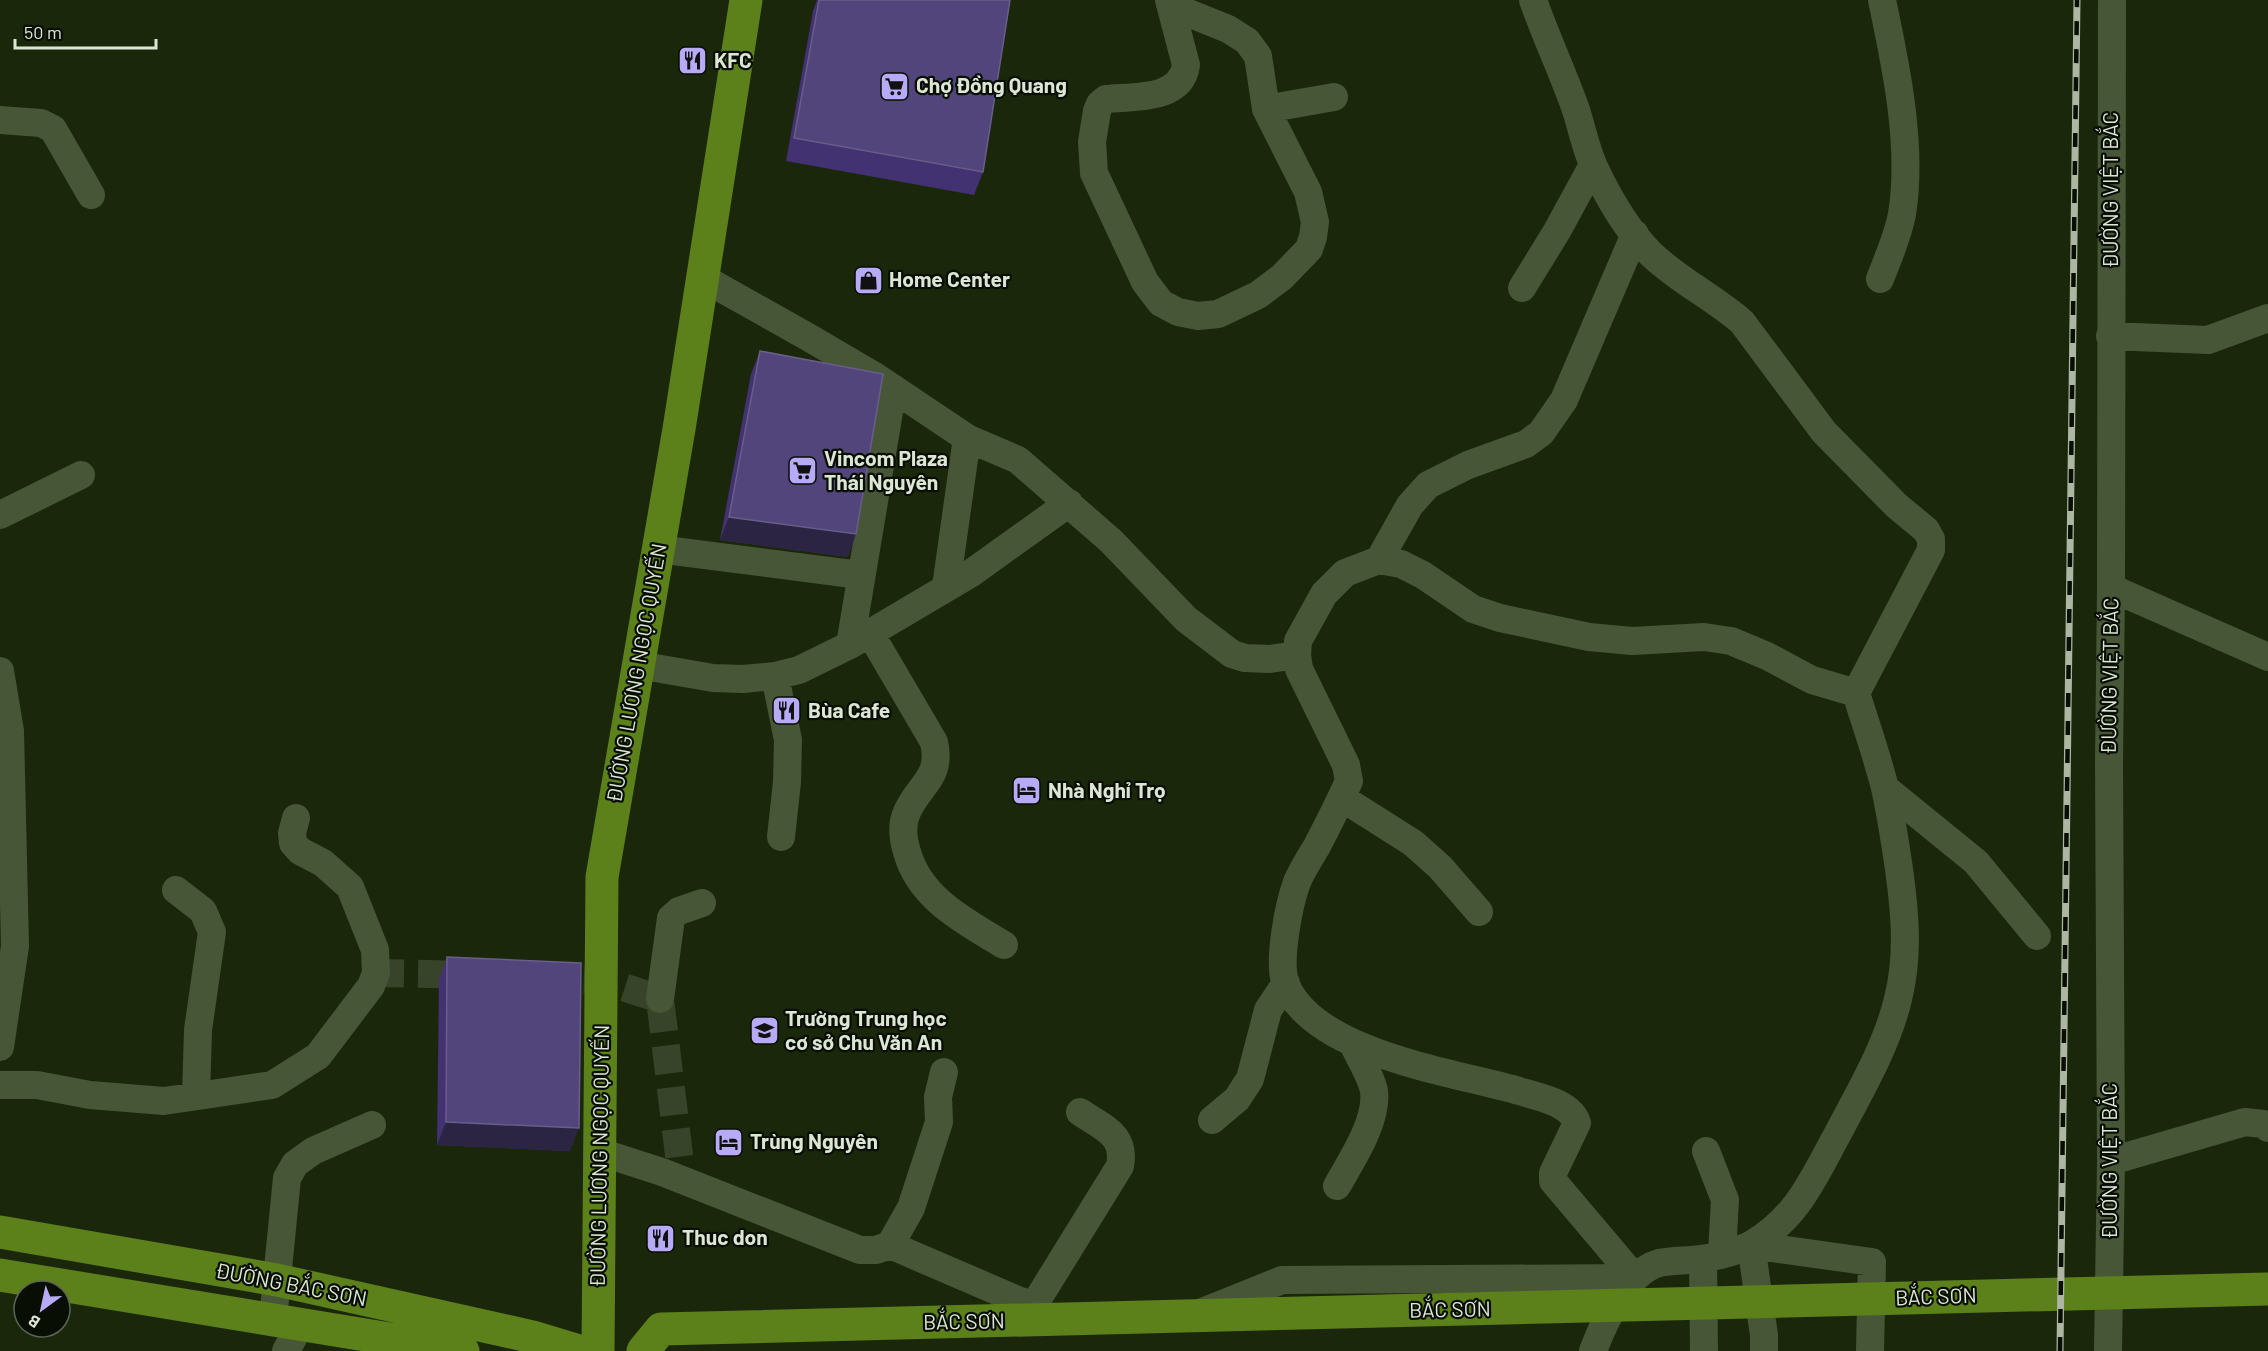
<svg xmlns="http://www.w3.org/2000/svg" width="2268" height="1351" viewBox="0 0 2268 1351" font-family="Barlow,sans-serif">
  <rect width="100%" height="100%" fill="#1b270b"/>
  <g fill="none" stroke-linecap="round" stroke-linejoin="round">
    <!-- minor-tunnel -->
    <path stroke="#384429" stroke-width="28" stroke-dasharray="28 14" stroke-linecap="butt" d="M 376,973 L 478,975
      M 542,978 L 601,980 L 660,999 L 680,1163"/>
    <!-- minor -->
    <path stroke="#485638" stroke-width="28" d="M 1169,0 L 1186,65 C 1181,101 1133,96 1106,99 L 1100,104 L 1097,111 L 1092,142 L 1094,173 L 1145,282 L 1161,303 L 1178,312 L 1198,316 L 1218,314 L 1258,295 L 1282,277 L 1309,249 L 1313,237 L 1315,222 L 1308,192 L 1266,109 L 1258,56 L 1247,41 L 1228,29 L 1171,6
      M 1533,0 C 1546,37 1563,73 1576,110 C 1582,129 1586,149 1594,167 C 1608,197 1627,230 1651,254 C 1678,280 1713,297 1742,322 L 1824,432 L 1897,506 L 1926,530 L 1931,539 L 1931,550 L 1856,693 C 1866,725 1877,756 1885,788 C 1891,815 1895,842 1899,869 C 1905,913 1909,955 1898,999 C 1887,1046 1859,1093 1837,1135 C 1813,1179 1797,1218 1752,1244 C 1741,1250 1713,1258 1700,1259 C 1687,1261 1672,1260 1659,1263 C 1627,1272 1604,1322 1593,1351
      M 1266,109 L 1334,97
      M 0,120 L 41,123 L 53,129 L 91,195
      M 703,278 L 808,337 L 873,375 L 967,438 L 1018,460 L 1111,541 L 1186,619 L 1232,654 L 1245,658 L 1270,659 L 1297,655
      M 1880,279 C 1888,258 1898,236 1902,214 C 1913,147 1896,66 1882,0
      M 1522,288 L 1557,231 L 1593,165
      M 2110,336 L 2208,340 L 2268,318
      M 0,515 L 81,475
      M 658,549 L 860,575
      M 1379,560 L 1410,505 L 1428,485 L 1468,465 L 1526,444 L 1541,433 L 1564,400 L 1635,234
      M 946,587 L 967,438
      M 2111,588 L 2268,657
      M 870,633 L 934,742 C 942,778 920,783 907,812 C 901,825 903,839 907,852 C 920,899 965,921 1004,945
      M 850,645 L 893,388
      M 638,665 L 713,678 L 743,679 L 775,676 L 799,670 L 850,645 L 970,574 L 1069,503
      M 0,671 L 10,731 L 15,946 L 0,1047
      M 775,676 L 788,740 L 787,782 L 781,837
      M 1885,788 L 1976,862 L 2037,936
      M 1342,798 L 1413,843 L 1440,867 L 1479,912
      M 176,890 L 203,911 L 212,932 L 198,1030 L 196,1096
      M 660,999 L 671,918 L 679,911 L 702,903
      M 0,1085 L 37,1085 L 90,1095 L 164,1101 L 272,1085 L 318,1056 L 371,986 L 376,973 L 375,950 L 350,887 L 323,863 L 300,851 L 293,843 L 292,833 L 296,818
      M 1212,1120 L 1237,1099 L 1250,1079 L 1268,1010 L 1286,983
      M 1706,1151 L 1725,1200 L 1722,1253
      M 600,1152 L 662,1172 L 860,1250 L 876,1250 L 890,1245 L 911,1208 L 939,1122 L 938,1097 L 944,1072
      M 2111,1161 L 2245,1122 L 2263,1124 L 2268,1128
      M 1337,1186 C 1351,1161 1378,1121 1374,1091 C 1372,1078 1359,1057 1353,1044
      M 890,1245 L 1020,1301 L 1030,1304 L 1036,1302 L 1120,1166 C 1126,1134 1103,1128 1080,1112
      M 1703,1259 L 1704,1351
      M 1635,1278 L 1553,1181 L 1553,1173 L 1577,1123 C 1570,1102 1538,1097 1519,1091 C 1453,1072 1316,1054 1286,985 C 1277,963 1289,904 1297,882 C 1302,870 1310,858 1317,846 C 1328,825 1339,803 1349,781 L 1346,765 L 1299,669 L 1297,655 L 1298,641 L 1324,594 L 1345,573 L 1379,560 L 1401,564 L 1423,575 L 1473,609 L 1500,618 L 1589,637 L 1632,641 L 1704,637 L 1731,641 L 1767,656 L 1812,680 L 1856,693
      M 1200,1313 L 1282,1280 L 1635,1278
      M 273,1319 L 287,1178 L 295,1164 L 313,1151 L 372,1125
      M 286,1351 L 293,1338 L 294,1323
      M 1764,1351 L 1764,1335 L 1751,1245 L 1872,1262 L 1870,1351
      M 2108,1351 L 2111,1161 L 2109,762 L 2111,588 L 2112,0"/>
    <!-- major -->
    <path stroke="#5c801a" stroke-width="33" d="M 0,1232 L 277,1280 L 533,1337 L 579,1351
      M 0,1275 L 463,1351
      M 598,1351 L 602,877 L 679,429 L 746,0
      M 643,1351 L 661,1329 L 2268,1289"/>
    <defs>
      <path id="rail" d="M 2060,1351 L 2077,0"/>
    </defs>
    <!-- rail casing -->
    <use href="#rail" stroke="#adb6a3" stroke-width="7"/>
    <!-- rail -->
    <use href="#rail" stroke="#080e04" stroke-width="4.5" stroke-dasharray="14" stroke-linecap="butt"/>
  </g>
  <!-- wall -->
  <path fill="#423271" d="M 817,0 L 1010,0 L 983,172 L 974,195 L 786,161 L 813,11 Z
    M 760,351 L 848,557 L 720,540 L 751,374 Z
    M 447,957 L 570,1151 L 437,1145 L 439,979 Z"/>
  <!-- shaded-wall -->
  <path fill="#2b2543" d="M 729,517 L 856,534 L 848,557 L 720,540 Z
    M 446,1122 L 579,1128 L 570,1151 L 437,1145 Z"/>
  <!-- building -->
  <path fill="#52457b" stroke="#685e89" stroke-width="1.5" d="M 819,0 L 1010,0 L 983,172 L 794,138 Z
    M 760,351 L 883,374 L 856,534 L 729,517 Z
    M 447,957 L 581,963 L 579,1128 L 446,1122 Z"/>
  <!-- icons -->
  <defs>
    <symbol id="restaurant-square" viewBox="-11 -11 22 22"><rect x="-9" y="-9" width="18" height="18" rx="4" fill="#b7abf8" stroke="#080e04"/><path d="M-5-6h1v4h1v-4h1v4h1v-4h1v5L-1.5 .5V6h-2V.5L-5-1ZM5-6V6H3V1.5H1.5Q1.5-4 5-6Z" fill="#111"/></symbol>
    <symbol id="supermarket-square" viewBox="-11 -11 22 22"><rect x="-9" y="-9" width="18" height="18" rx="4" fill="#b7abf8" stroke="#080e04"/><path d="M-6-5.5h2.5l.6 2H6L4.5 2H-2.5L-4.4-4H-6ZM-1.5 3.2a1.3 1.3 0 1 0 .1 0ZM3 3.2a1.3 1.3 0 1 0 .1 0Z" fill="#111"/></symbol>
    <symbol id="shop-square" viewBox="-11 -11 22 22"><rect x="-9" y="-9" width="18" height="18" rx="4" fill="#b7abf8" stroke="#080e04"/><path d="M-5-2.5h2.3a2.7 3.5 0 0 1 5.4 0H5L5.5 6h-11ZM-1.5-2.5h3a1.5 2.3 0 0 0-3 0Z" fill="#111"/></symbol>
    <symbol id="hotel-square" viewBox="-11 -11 22 22"><rect x="-9" y="-9" width="18" height="18" rx="4" fill="#b7abf8" stroke="#080e04"/><path d="M-6-4.5h1.5V1H6V5H4.5V3h-9V5H-6ZM-4 0a1.8 1.8 0 1 1 3.6 0ZM.5 0V-2.5h3Q6-2.5 6 0Z" fill="#111"/></symbol>
    <symbol id="school-square" viewBox="-11 -11 22 22"><rect x="-9" y="-9" width="18" height="18" rx="4" fill="#b7abf8" stroke="#080e04"/><path d="M0-5L7-2L0 1L-7-2ZM-4 1L0 2.5L4 1V4Q0 6-4 4Z" fill="#111"/></symbol>
  </defs>
  <g fill-rule="evenodd">
    <use href="#restaurant-square" x="676" y="44" width="33" height="33"/>
    <use href="#supermarket-square" x="878" y="70" width="33" height="33"/>
    <use href="#shop-square" x="852" y="264" width="33" height="33"/>
    <use href="#supermarket-square" x="786" y="454" width="33" height="33"/>
    <use href="#restaurant-square" x="770" y="694" width="33" height="33"/>
    <use href="#hotel-square" x="1010" y="774" width="33" height="33"/>
    <use href="#school-square" x="748" y="1014" width="33" height="33"/>
    <use href="#hotel-square" x="712" y="1126" width="33" height="33"/>
    <use href="#restaurant-square" x="644" y="1222" width="33" height="33"/>
  </g>
  <g text-anchor="middle" stroke-width="4.5" stroke-linejoin="round" paint-order="stroke">
    <!-- poi labels -->
    <g font-size="21" font-weight="bold" fill="#dde6d5" stroke="#080e04" text-anchor="start">
      <text x="714" y="68">KFC</text>
      <text x="916" y="93">Chợ Đồng Quang</text>
      <text x="889" y="287">Home Center</text>
      <text x="824" y="466">Vincom Plaza<tspan x="824" dy="24">Thái Nguyên</tspan></text>
      <text x="808" y="718">Bùa Cafe</text>
      <text x="1048" y="798">Nhà Nghỉ Trọ</text>
      <text x="785" y="1026">Trường Trung học<tspan x="785" dy="24">cơ sở Chu Văn An</tspan></text>
      <text x="750" y="1149">Trùng Nguyên</text>
      <text x="682" y="1245">Thuc don</text>
    </g>
    <!-- street labels -->
    <g font-size="21" fill="#dde6d5" stroke="#080e04">
      <text transform="translate(2111 190) rotate(-90)" y="7">ĐƯỜNG VIỆT BẮC</text>
      <text transform="translate(637 673) rotate(-80)" y="7">ĐƯỜNG LƯƠNG NGỌC QUYẾN</text>
      <text transform="translate(2110 676) rotate(-89)" y="7">ĐƯỜNG VIỆT BẮC</text>
      <text transform="translate(600 1156) rotate(-89)" y="7">ĐƯỜNG LƯƠNG NGỌC QUYẾN</text>
      <text transform="translate(2110 1161) rotate(-90)" y="7">ĐƯỜNG VIỆT BẮC</text>
      <text transform="translate(291 1285) rotate(11)" y="7">ĐƯỜNG BẮC SƠN</text>
      <text transform="translate(1936 1297) rotate(-2)" y="7">BẮC SƠN</text>
      <text transform="translate(1450 1310) rotate(-1)" y="7">BẮC SƠN</text>
      <text transform="translate(964 1322) rotate(-1)" y="7">BẮC SƠN</text>
    </g>
  </g>
  <!-- north arrow -->
  <g transform="translate(42 1309) rotate(213)"><circle r="28" fill="#080e04" stroke="#5d6458" stroke-width="1.5"/>
  <path d="M0-4.5L10 22L0 15L-10 22Z" fill="#b7abf8"/>
  <text y="-9" font-size="16" font-weight="bold" text-anchor="middle" fill="#dde6d5">B</text>
  </g>
  <!-- scale -->
  <path d="M15 39v9h141v-9" fill="none" stroke="#dde6d5" stroke-width="3"/>
  <text x="24" y="39" font-size="18" fill="#dde6d5" stroke="#080e04" stroke-width="4.5" paint-order="stroke">50 m</text>
</svg>
